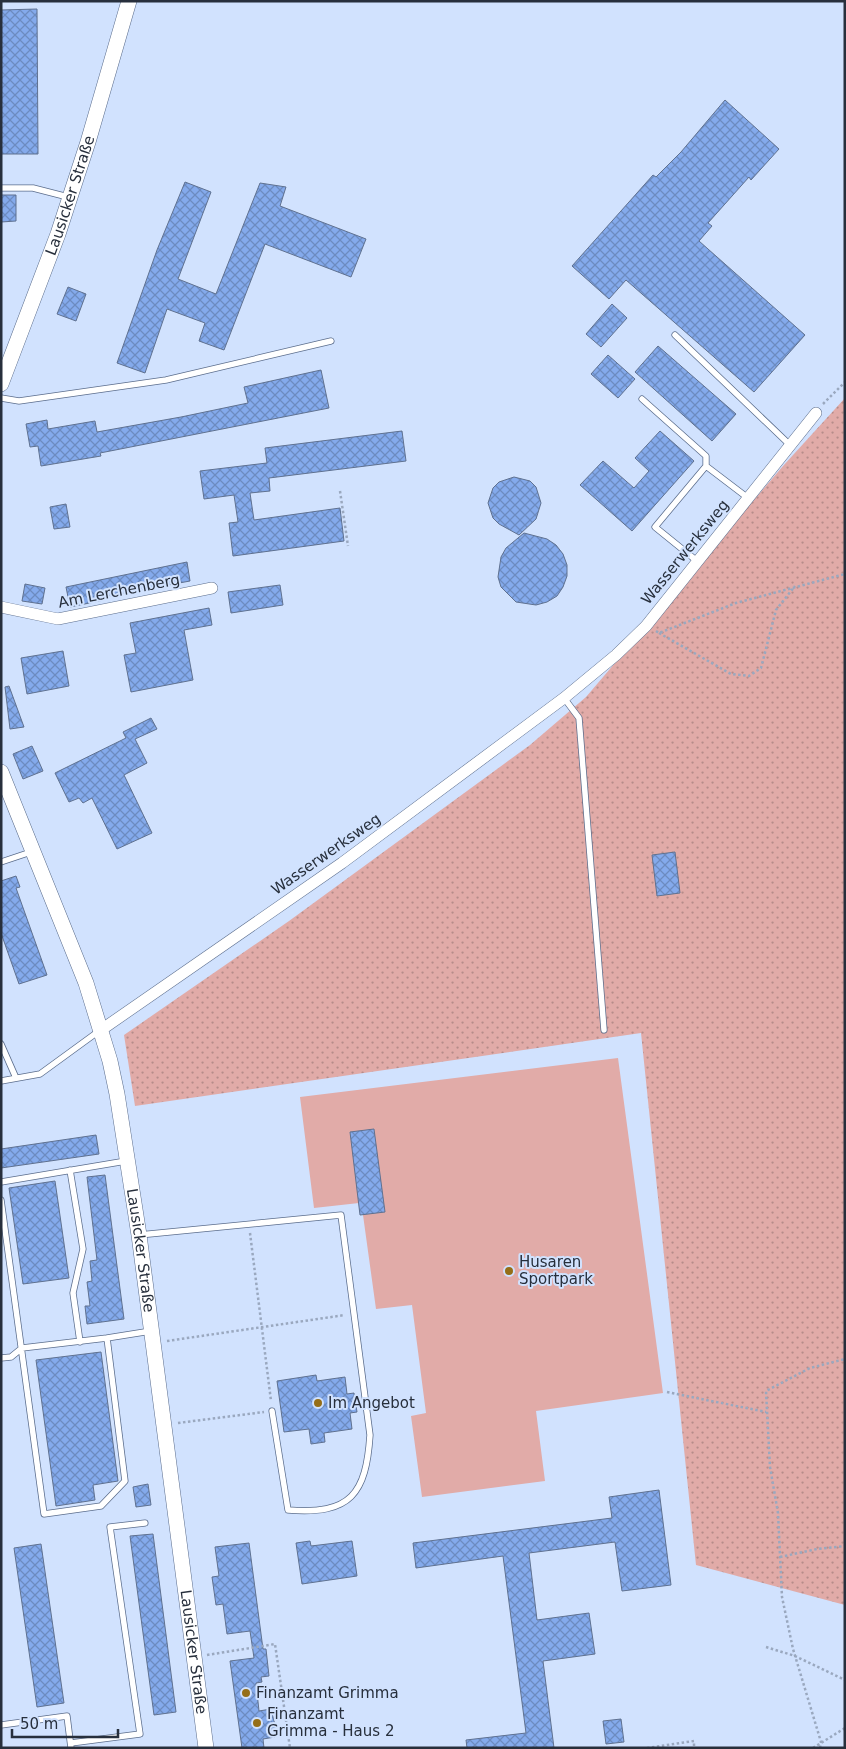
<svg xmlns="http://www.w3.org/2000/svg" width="846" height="1749" viewBox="0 0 846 1749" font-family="'DejaVu Sans',sans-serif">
  <defs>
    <pattern id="grass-dots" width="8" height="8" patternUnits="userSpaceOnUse" patternTransform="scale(1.25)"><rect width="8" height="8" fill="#e1aba8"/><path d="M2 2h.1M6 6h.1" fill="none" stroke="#b68c8a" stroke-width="1.8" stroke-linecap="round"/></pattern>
    <pattern id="building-cross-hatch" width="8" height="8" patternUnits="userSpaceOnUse" patternTransform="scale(1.25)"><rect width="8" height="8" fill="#84aaec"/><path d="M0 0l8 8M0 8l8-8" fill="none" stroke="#6c8bc0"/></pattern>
  </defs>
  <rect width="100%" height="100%" fill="#d1e2fe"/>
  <!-- grass -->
  <path fill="url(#grass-dots)" d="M 845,398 L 845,1605 L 696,1565 L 641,1033 L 135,1106 L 124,1035 L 289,921 L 530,745 L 586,697 L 783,466 Z"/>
  <!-- green -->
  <path fill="#e1aba8" d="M 618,1058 L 663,1393 L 536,1411 L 545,1481 L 422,1497 L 411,1416 L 426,1413 L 412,1305 L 376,1309 L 363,1215 L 359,1203 L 314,1208 L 300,1097 Z"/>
  <!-- building -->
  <path fill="url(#building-cross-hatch)" stroke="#5f7190" d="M 37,9 L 38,154 L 1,154 L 1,10 Z
    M 725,100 L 779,149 L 751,180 L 749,177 L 708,223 L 712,226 L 699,241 L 805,335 L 754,392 L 626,280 L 609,299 L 572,266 L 653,175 L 656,177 L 681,152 Z
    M 185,182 L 211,192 L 178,279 L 216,294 L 260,183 L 286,187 L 280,206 L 366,239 L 351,277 L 265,244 L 224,350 L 199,341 L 205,323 L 167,309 L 145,373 L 117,363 L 157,250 Z
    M 1,195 L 16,195 L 16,221 L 1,222 Z
    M 68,287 L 86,294 L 76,321 L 57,314 Z
    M 612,304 L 627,318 L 601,347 L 586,334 Z
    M 658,346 L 736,414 L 712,441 L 635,372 Z
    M 608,355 L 635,379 L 618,398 L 591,374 Z
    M 321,370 L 329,408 L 100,453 L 101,456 L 41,466 L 38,446 L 30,447 L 26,424 L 47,420 L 48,429 L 95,421 L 97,432 L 181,417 L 248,403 L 244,387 Z
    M 402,431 L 406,461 L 269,478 L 270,491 L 250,493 L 254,520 L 340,508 L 344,541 L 233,556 L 229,523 L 238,522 L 234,495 L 204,499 L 200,471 L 267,463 L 265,448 Z
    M 660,431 L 694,461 L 632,531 L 580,485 L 603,461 L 634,488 L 649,471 L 635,458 Z
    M 514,477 L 530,481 L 536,487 L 541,503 L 536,519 L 519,535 L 499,524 L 493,518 L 488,503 L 493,488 L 499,482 Z
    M 66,504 L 70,527 L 54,529 L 50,507 Z
    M 524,533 L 547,539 L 556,545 L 563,554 L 567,565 L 567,576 L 563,587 L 557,596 L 547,602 L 536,605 L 516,602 L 501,587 L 498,577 L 501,557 L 506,548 Z
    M 187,562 L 190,581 L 103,597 L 104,600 L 70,607 L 66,587 Z
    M 25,584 L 45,588 L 42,604 L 22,601 Z
    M 280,585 L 283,605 L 231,613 L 228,592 Z
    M 209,608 L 212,625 L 184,630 L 193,680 L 131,692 L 124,655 L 136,653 L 130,623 Z
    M 63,651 L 69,686 L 27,694 L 21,658 Z
    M 9,686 L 24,727 L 10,729 L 5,687 Z
    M 151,718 L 157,729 L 135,739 L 147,763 L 124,775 L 152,833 L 117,849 L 92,798 L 83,803 L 79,798 L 69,802 L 55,773 L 126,738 L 123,732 Z
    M 32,746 L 43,771 L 23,779 L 13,754 Z
    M 675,852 L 680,893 L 657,896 L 652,855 Z
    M 16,876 L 20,887 L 16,888 L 47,975 L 19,984 L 1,933 L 1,881 Z
    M 374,1129 L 385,1212 L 360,1215 L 350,1132 Z
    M 96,1135 L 99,1154 L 1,1168 L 1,1149 Z
    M 105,1175 L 124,1319 L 87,1324 L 85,1306 L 90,1306 L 87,1282 L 92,1281 L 90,1261 L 97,1260 L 87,1177 Z
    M 55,1181 L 69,1278 L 23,1284 L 9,1188 Z
    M 101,1352 L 118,1481 L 93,1485 L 95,1500 L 56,1506 L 36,1360 Z
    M 316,1375 L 317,1381 L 345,1377 L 347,1394 L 354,1393 L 357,1412 L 350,1413 L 352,1429 L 324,1433 L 325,1442 L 311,1444 L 309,1429 L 284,1432 L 277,1381 Z
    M 148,1484 L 151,1505 L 136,1507 L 133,1487 Z
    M 659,1490 L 671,1585 L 622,1591 L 615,1542 L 529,1553 L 537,1620 L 589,1613 L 595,1654 L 543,1661 L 554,1748 L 467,1748 L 466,1740 L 526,1733 L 503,1556 L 416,1568 L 413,1543 L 612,1518 L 609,1497 Z
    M 153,1534 L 176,1712 L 154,1715 L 130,1536 Z
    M 310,1541 L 311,1546 L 352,1541 L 357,1576 L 302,1584 L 296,1543 Z
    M 249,1543 L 263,1649 L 266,1649 L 269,1676 L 261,1677 L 262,1682 L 256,1683 L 259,1711 L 271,1709 L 276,1729 L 273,1729 L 275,1737 L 263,1739 L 264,1748 L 242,1748 L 230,1661 L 254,1658 L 250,1631 L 227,1634 L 223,1604 L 216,1605 L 212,1577 L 219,1576 L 215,1547 Z
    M 41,1544 L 64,1703 L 37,1707 L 14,1548 Z
    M 621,1719 L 624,1742 L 606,1744 L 603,1721 Z"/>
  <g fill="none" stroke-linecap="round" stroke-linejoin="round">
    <defs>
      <path id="lane" d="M 1,188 L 33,188 L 68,197
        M 675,335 L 790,445
        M 1,398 L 19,401 L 166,380 L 331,341
        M 642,399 L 706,456 L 706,466 L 655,527 L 697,561
        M 706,466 L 748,498
        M 564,698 L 579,718 L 604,1030
        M 1,862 L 31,852
        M 1,1044 L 16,1078
        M 1,1081 L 40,1074 L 99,1031
        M 70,1170 L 83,1249 L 73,1293 L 80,1342
        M 1,1182 L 126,1161
        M 1,1200 L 44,1514 L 101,1506 L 125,1481 L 107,1338 L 151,1331
        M 139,1235 L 341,1215 L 370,1435 C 366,1494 351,1515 288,1510 L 272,1411
        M 1,1358 L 11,1357 L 22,1348 L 107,1338
        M 1,1725 L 67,1716 L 71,1748
        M 71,1743 L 140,1734 L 110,1527 L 145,1523"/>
      <path id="street" d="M 1,607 L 58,619 L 212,588
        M 101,1030 L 342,863 L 564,698 L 616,655 L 646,626 L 816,413"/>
      <g id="secondary">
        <path id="s1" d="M 1,384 L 58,234 L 88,142 L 129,1"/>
        <path id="s2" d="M 1,772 L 86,983 L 110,1061 L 117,1094 L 139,1235 L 206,1748"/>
      </g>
    </defs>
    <!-- lane casing -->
    <use href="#lane" stroke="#5b6d8c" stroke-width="7"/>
    <!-- street casing -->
    <use href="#street" stroke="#5b6d8c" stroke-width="12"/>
    <!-- secondary casing -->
    <use href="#secondary" stroke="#5b6d8c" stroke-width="16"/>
    <!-- path -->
    <path stroke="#9aa8bf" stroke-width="2.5" stroke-dasharray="2.5 2.5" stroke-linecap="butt" d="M 823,404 L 845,382
      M 340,491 L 348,546
      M 656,631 L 659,633 L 736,603 L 845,574
      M 659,633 L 731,674 L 749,676 L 761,668 L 776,610 L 795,586
      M 250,1233 L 271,1401
      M 167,1341 L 345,1315
      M 667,1392 L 766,1412
      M 178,1423 L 264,1412
      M 780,1557 L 817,1549 L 845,1546
      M 766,1647 L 795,1656 L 845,1680
      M 207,1655 L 275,1644 L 290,1748
      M 647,1748 L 694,1741 L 694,1748
      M 813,1748 L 845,1728
      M 820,1748 L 821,1742 L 793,1649 L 782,1597 L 778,1513 L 770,1467 L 766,1391 L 810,1368 L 845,1359"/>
    <!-- lane -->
    <use href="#lane" stroke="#fff" stroke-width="5.5"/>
    <!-- street -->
    <use href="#street" stroke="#fff" stroke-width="11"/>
    <!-- secondary -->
    <use href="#secondary" stroke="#fff" stroke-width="15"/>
  </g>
  <!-- markers -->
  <g fill="#956e18" stroke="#d1e2fe" stroke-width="2">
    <circle cx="509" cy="1271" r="5"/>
    <circle cx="318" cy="1403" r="5"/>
    <circle cx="246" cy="1693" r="5"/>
    <circle cx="257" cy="1723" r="5"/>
  </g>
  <g text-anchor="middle" stroke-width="4" stroke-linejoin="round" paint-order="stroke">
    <!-- street labels -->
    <g font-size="15" fill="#272f3c" stroke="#d1e2fe">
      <text dy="5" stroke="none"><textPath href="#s1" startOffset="201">Lausicker Straße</textPath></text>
      <text transform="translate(685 552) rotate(-51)" y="5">Wasserwerksweg</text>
      <text transform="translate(119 591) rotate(-11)" y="5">Am Lerchenberg</text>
      <text transform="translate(326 854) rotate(-35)" y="5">Wasserwerksweg</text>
      <text dy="5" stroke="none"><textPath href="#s2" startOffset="501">Lausicker Straße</textPath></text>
      <text dy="5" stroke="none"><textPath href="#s2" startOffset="906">Lausicker Straße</textPath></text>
    </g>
    <!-- poi labels -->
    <g font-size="15" fill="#272f3c" stroke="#d1e2fe" text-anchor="start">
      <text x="519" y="1267">Husaren<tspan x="519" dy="17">Sportpark</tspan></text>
      <text x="328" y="1408">Im Angebot</text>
      <text x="256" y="1698">Finanzamt Grimma</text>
      <text x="267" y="1719">Finanzamt<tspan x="267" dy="17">Grimma - Haus 2</tspan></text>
    </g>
  </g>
  <!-- border -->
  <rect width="846" height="1749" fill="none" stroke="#272f3c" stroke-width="5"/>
  <!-- scale -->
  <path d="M12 1729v8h106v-8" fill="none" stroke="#272f3c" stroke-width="2.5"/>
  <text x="20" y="1729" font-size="15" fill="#272f3c" stroke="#d1e2fe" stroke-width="4" paint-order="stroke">50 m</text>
</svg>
